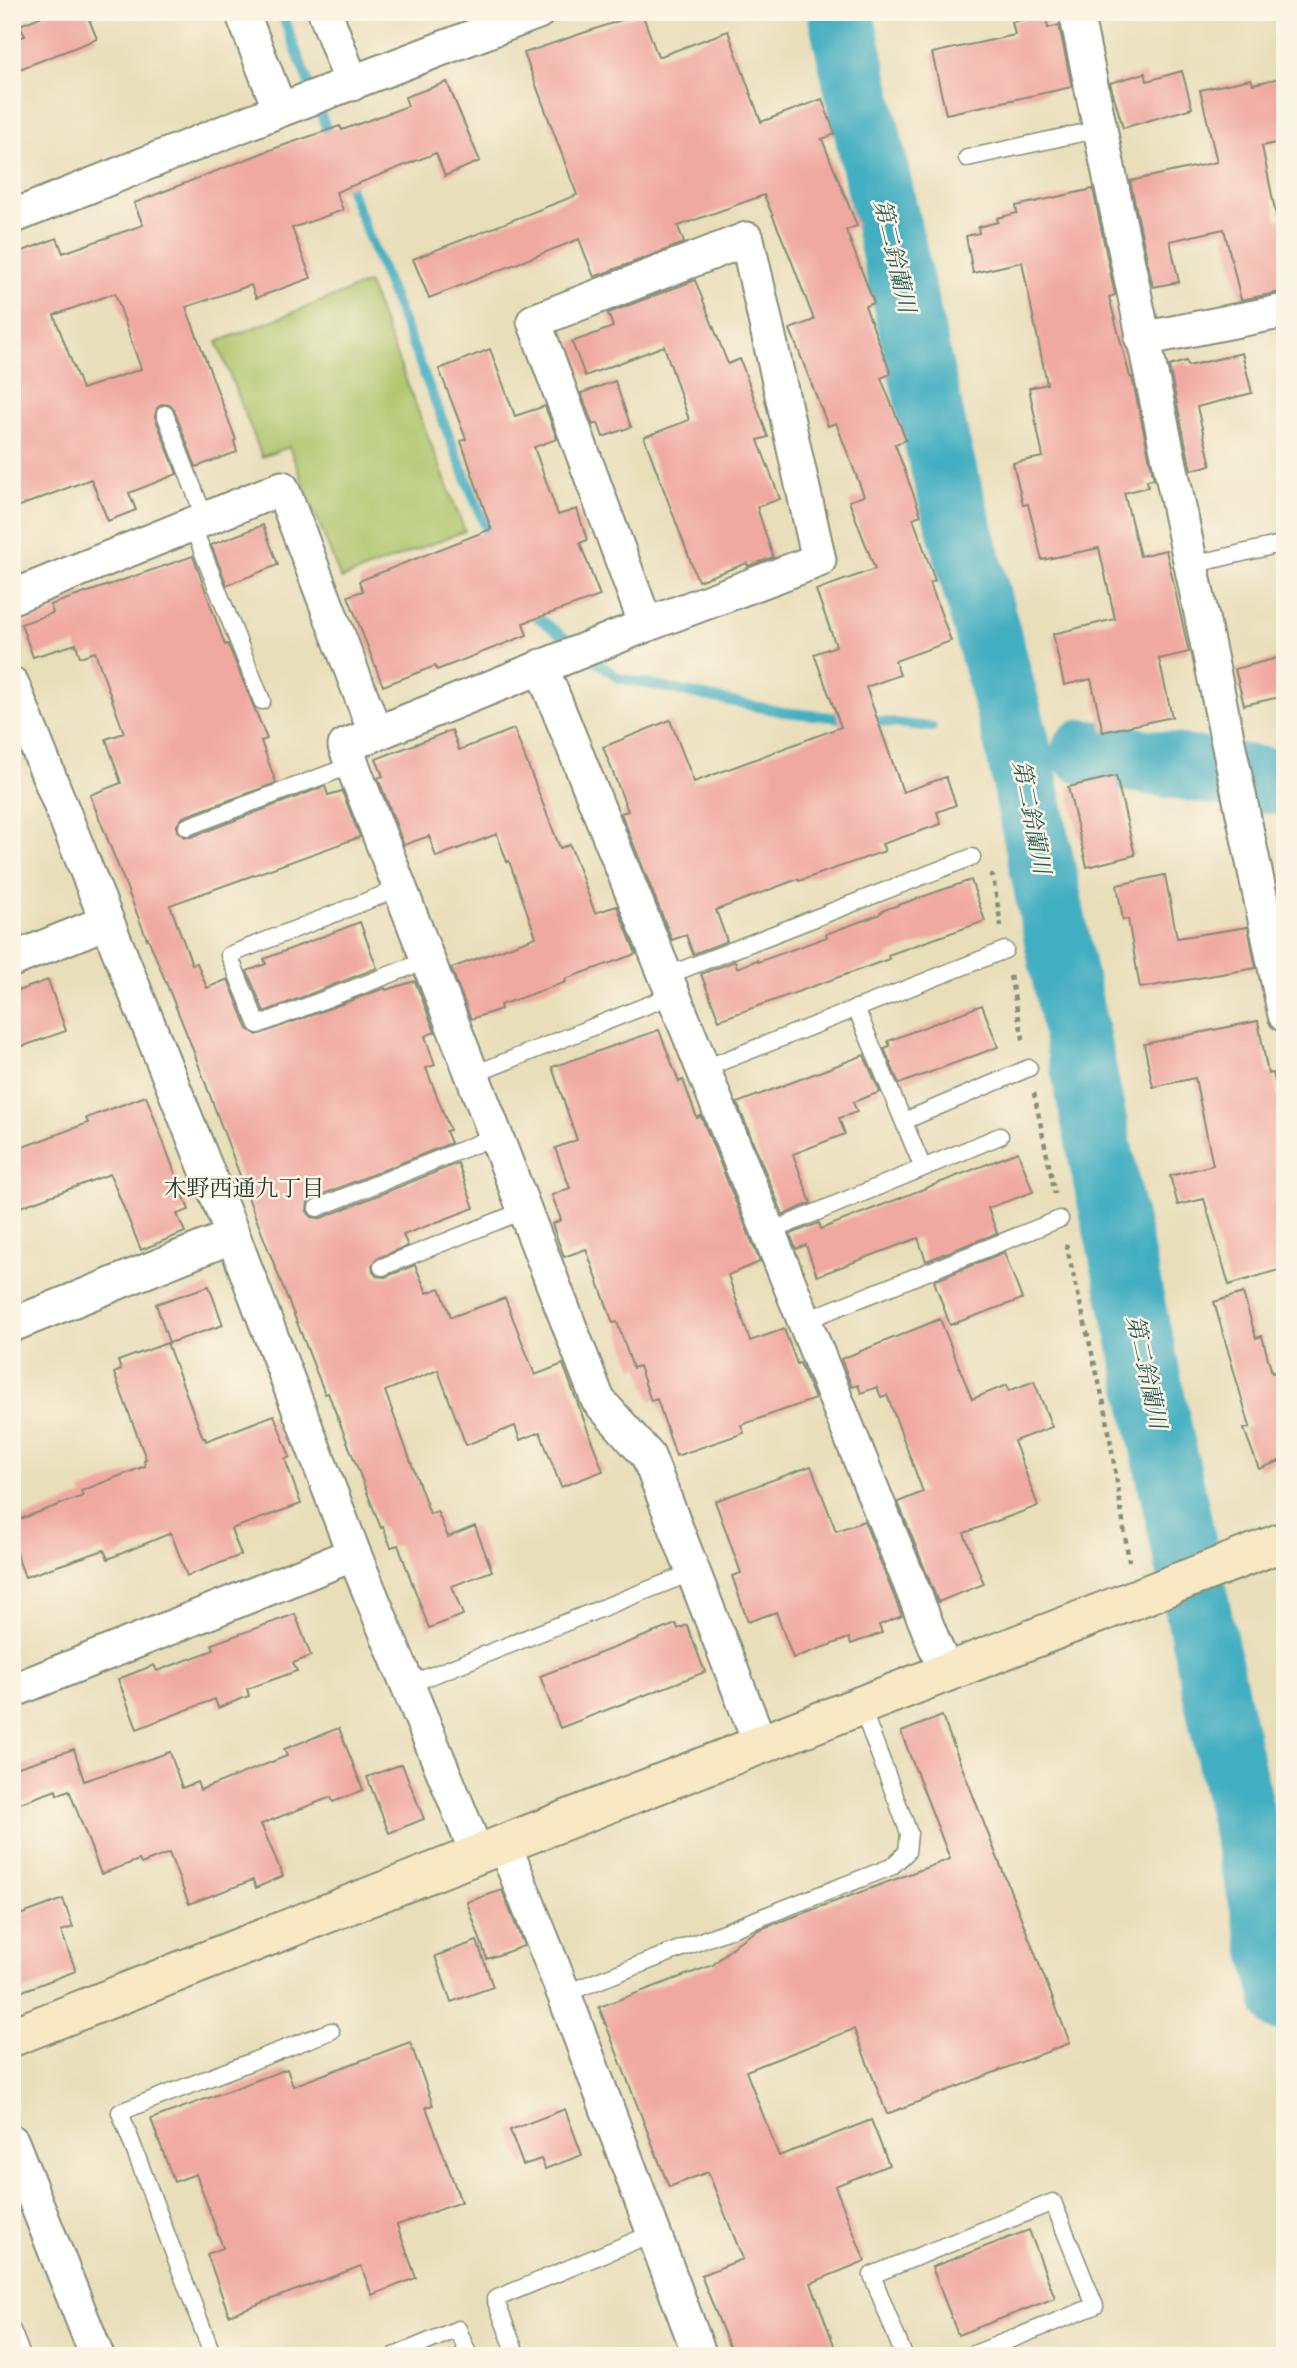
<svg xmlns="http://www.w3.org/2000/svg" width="1297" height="2368" viewBox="0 0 1297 2368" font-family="'Old Standard TT','Noto Serif JP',serif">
  <rect width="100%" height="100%" fill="#fcf5e5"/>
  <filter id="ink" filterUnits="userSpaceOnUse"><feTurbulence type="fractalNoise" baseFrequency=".0143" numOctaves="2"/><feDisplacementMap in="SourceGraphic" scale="14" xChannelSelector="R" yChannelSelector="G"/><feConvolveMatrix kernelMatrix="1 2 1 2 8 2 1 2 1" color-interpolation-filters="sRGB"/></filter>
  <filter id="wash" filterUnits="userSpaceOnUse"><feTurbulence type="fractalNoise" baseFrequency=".00686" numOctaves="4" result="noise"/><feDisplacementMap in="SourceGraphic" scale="28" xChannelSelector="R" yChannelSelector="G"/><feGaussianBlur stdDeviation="1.57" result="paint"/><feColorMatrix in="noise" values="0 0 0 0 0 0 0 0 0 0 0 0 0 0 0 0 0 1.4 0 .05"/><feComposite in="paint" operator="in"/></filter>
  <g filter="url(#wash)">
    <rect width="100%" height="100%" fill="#e9deba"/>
    <!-- green -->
    <path fill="#acc266" stroke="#66804d" stroke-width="2" d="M 368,283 L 465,531 L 341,579 L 289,447 L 262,457 L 217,342 Z"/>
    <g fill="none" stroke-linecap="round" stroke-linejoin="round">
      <!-- stream -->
      <path stroke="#42aec1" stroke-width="10" d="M 281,12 L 332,143
        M 344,175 L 492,543
        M 529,611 L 619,678 L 783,712 L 851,719
        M 867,720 L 932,727
        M 995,720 L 1009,714"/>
      <!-- river -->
      <path stroke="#42aec1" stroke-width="66" d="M 840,12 L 940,455 L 1017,743 L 1110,1200 L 1242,1816 L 1285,2000
        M 1084,752 L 1285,783"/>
    </g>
    <g id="blocks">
      <!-- building -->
      <path fill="#f0a9a0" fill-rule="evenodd" d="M 52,12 L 86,12 L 97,39 L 12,72 L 12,40 L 25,36 L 20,25 Z
        M 642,13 L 658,57 L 728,31 L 761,122 L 822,99 L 835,134 L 822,139 L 857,226 L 846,230 L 874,303 L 865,306 L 891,374 L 881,378 L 906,440 L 895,444 L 921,515 L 913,518 L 935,581 L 930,583 L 951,641 L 895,661 L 900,675 L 866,687 L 903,792 L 946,777 L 956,805 L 937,812 L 941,824 L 882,844 L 885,851 L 799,881 L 798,879 L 716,910 L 727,941 L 693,954 L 686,935 L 672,940 L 621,813 L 628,811 L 603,747 L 670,720 L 694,782 L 841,727 L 814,654 L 836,646 L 816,590 L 875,569 L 849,501 L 864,496 L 836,423 L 828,426 L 790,329 L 814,320 L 790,257 L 764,195 L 678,226 L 684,243 L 594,277 L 579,239 L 429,298 L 413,259 L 577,195 L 524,53 Z
        M 1045,14 L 1048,28 L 1059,25 L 1072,87 L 946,114 L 932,53 L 1015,35 L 1012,22 Z
        M 1182,71 L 1192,108 L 1123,128 L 1110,83 L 1145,73 L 1147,81 Z
        M 1285,77 L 1285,141 L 1262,146 L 1277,220 L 1285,218 L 1285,291 L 1241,300 L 1224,229 L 1170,241 L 1179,282 L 1153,287 L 1130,181 L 1217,162 L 1200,90 L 1251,79 L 1253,84 Z
        M 447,82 L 480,161 L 445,176 L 436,153 L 336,192 L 343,210 L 292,228 L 311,278 L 256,298 L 251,285 L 186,307 L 236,440 L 234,441 L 237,452 L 196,467 L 174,410 L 171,405 L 162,404 L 157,408 L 155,417 L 177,474 L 129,493 L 136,510 L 108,521 L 91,479 L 12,509 L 12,255 L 57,238 L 63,253 L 143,225 L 134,203 L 270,150 L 340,126 L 342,130 L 408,106 L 405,97 ZM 115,293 L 141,369 L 82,389 L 54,315 Z
        M 1093,189 L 1115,295 L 1109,297 L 1130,377 L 1132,377 L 1154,479 L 1147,480 L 1148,487 L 1124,493 L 1140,556 L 1166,550 L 1189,652 L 1159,659 L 1172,717 L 1103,732 L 1091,679 L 1064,685 L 1053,634 L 1115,619 L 1099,548 L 1042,560 L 1028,504 L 1023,505 L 1013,463 L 1043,457 L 1029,388 L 1047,384 L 1022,262 L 973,273 L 966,236 L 979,233 L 978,227 L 998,222 L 997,218 L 1017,213 L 1016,206 Z
        M 695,280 L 728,364 L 740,359 L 768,437 L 758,440 L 780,499 L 757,507 L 773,557 L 748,566 L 747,563 L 698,581 L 644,437 L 689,420 L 664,346 L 585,376 L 572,342 L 613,327 L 608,313 Z
        M 490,349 L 515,416 L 545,406 L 557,439 L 534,447 L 558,515 L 577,509 L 587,540 L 580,543 L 600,596 L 523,623 L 527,635 L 437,670 L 435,666 L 383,686 L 348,596 L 363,591 L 359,581 L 491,529 L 461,441 L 466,439 L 439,369 Z
        M 1242,353 L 1252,393 L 1197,407 L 1211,465 L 1191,470 L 1169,366 L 1186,361 L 1188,366 Z
        M 615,381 L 631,427 L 603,437 L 598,423 L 593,425 L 581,393 Z
        M 263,525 L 278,565 L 227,585 L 211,545 Z
        M 193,556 L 225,645 L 228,644 L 267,739 L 261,741 L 276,783 L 183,817 L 177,825 L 177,831 L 185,837 L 191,837 L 325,786 L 328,795 L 342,791 L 360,837 L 170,905 L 192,964 L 197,963 L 207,988 L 228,979 L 248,1029 L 257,1035 L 385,988 L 386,990 L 415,981 L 435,1032 L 425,1036 L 435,1065 L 426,1068 L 450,1130 L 446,1131 L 451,1143 L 313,1198 L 308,1202 L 307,1211 L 311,1217 L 321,1218 L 458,1163 L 474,1208 L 403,1235 L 408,1246 L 378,1258 L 372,1265 L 373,1271 L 376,1276 L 385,1277 L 415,1265 L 427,1293 L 440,1288 L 451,1317 L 505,1298 L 535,1375 L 563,1364 L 603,1471 L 561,1487 L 540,1432 L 520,1440 L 515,1426 L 466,1445 L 438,1370 L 385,1391 L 430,1514 L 437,1511 L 448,1537 L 475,1526 L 492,1571 L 452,1586 L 463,1615 L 429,1628 L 398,1545 L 391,1547 L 383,1527 L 381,1528 L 328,1393 L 325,1394 L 254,1213 L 190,1042 L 148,938 L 147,939 L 90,795 L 121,783 L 106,739 L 124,733 L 95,652 L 80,657 L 76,644 L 33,657 L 21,624 L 53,613 L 50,605 Z
        M 1285,656 L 1285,696 L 1244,705 L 1235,669 Z
        M 514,729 L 560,848 L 570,845 L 595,913 L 617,906 L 636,954 L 565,979 L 566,982 L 500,1005 L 501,1009 L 471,1019 L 451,968 L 536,937 L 509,861 L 507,862 L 497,834 L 436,857 L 429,836 L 404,845 L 378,778 L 383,776 L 376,759 L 452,730 L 459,750 Z
        M 1116,776 L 1135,855 L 1087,867 L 1068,787 Z
        M 1165,875 L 1177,938 L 1248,927 L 1256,968 L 1140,988 L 1128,919 L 1123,920 L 1117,885 Z
        M 971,880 L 985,921 L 888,955 L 889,959 L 719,1020 L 701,974 L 735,961 L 737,968 L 757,960 L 758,962 L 827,937 L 826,934 L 878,915 L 884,910 Z
        M 360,922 L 377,968 L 264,1012 L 247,971 L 266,964 L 264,959 Z
        M 48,980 L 66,1031 L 12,1050 L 12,993 Z
        M 982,1005 L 998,1047 L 899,1084 L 884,1048 L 890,1046 L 888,1041 Z
        M 1258,1021 L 1268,1074 L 1273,1073 L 1285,1128 L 1285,1268 L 1229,1285 L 1204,1199 L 1178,1205 L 1170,1176 L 1213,1165 L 1195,1078 L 1153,1087 L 1144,1044 Z
        M 659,1030 L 679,1082 L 683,1080 L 697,1118 L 701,1116 L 760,1262 L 728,1275 L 750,1341 L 784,1329 L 797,1364 L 800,1363 L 815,1399 L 741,1425 L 744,1433 L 676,1456 L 657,1399 L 651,1401 L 639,1366 L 633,1368 L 617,1322 L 613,1323 L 586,1249 L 564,1257 L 552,1224 L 561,1220 L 552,1195 L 570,1188 L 555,1148 L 577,1140 L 552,1067 Z
        M 864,1055 L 880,1092 L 853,1102 L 857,1112 L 839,1118 L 845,1134 L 793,1154 L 811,1203 L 783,1215 L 737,1103 Z
        M 146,1096 L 189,1210 L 177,1214 L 185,1232 L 141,1250 L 110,1174 L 12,1210 L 12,1151 L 88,1123 L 86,1118 Z
        M 1018,1152 L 1033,1192 L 988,1208 L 997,1233 L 926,1261 L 918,1238 L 817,1276 L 806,1245 L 796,1249 L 790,1234 L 819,1223 L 821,1229 Z
        M 1004,1252 L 1022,1299 L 950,1325 L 934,1281 Z
        M 209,1286 L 223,1325 L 169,1343 L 156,1304 Z
        M 1243,1293 L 1256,1338 L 1262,1336 L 1272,1373 L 1280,1371 L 1285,1387 L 1285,1459 L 1259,1469 L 1244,1429 L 1250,1427 L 1214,1302 Z
        M 940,1319 L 972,1399 L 1007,1385 L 1009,1391 L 1034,1381 L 1052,1427 L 1014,1441 L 1038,1506 L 964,1533 L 984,1584 L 938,1602 L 898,1502 L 923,1492 L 887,1395 L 881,1397 L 877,1387 L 861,1393 L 858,1385 L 852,1387 L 841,1359 Z
        M 167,1343 L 203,1438 L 205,1438 L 206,1441 L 274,1415 L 290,1457 L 285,1459 L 301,1504 L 231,1529 L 241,1555 L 187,1576 L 171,1533 L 108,1559 L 104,1550 L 25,1577 L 12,1542 L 12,1522 L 83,1496 L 81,1491 L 145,1466 L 144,1460 L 146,1459 L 114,1373 L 121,1370 L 118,1361 Z
        M 811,1466 L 836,1531 L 864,1521 L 902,1616 L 879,1625 L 882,1633 L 851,1644 L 849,1638 L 793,1658 L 776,1612 L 748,1622 L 732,1576 L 741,1573 L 715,1501 Z
        M 295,1614 L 311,1656 L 293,1663 L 297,1671 L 247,1689 L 249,1696 L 218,1708 L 215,1699 L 137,1729 L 118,1679 L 154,1665 L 157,1671 L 214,1650 L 212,1644 Z
        M 676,1624 L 678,1629 L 687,1625 L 705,1672 L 560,1728 L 540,1676 Z
        M 942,1716 L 1070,2043 L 887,2114 L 854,2029 L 746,2071 L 779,2156 L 871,2120 L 889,2165 L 835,2186 L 865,2261 L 811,2283 L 838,2356 L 733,2356 L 701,2275 L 743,2259 L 708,2172 L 669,2187 L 599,2007 L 713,1965 L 737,1943 L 758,1930 L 950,1859 L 901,1732 Z
        M 339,1728 L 363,1790 L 333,1802 L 331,1797 L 261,1824 L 283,1876 L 256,1888 L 253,1880 L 189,1904 L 169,1853 L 141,1864 L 139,1860 L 101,1874 L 69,1790 L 57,1795 L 56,1790 L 12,1806 L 12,1769 L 74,1749 L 84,1781 L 170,1752 L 182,1788 L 197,1782 L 200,1790 L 287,1756 L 284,1749 Z
        M 402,1764 L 424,1819 L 389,1833 L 367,1777 Z
        M 502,1890 L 524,1946 L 487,1959 L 467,1902 Z
        M 63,1899 L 73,1927 L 61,1931 L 76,1971 L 12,1995 L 12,1918 Z
        M 477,1941 L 493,1987 L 451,2002 L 435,1956 Z
        M 410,2042 L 433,2105 L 426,2107 L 461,2202 L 397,2225 L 416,2278 L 372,2295 L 361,2266 L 229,2315 L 207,2254 L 223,2248 L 196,2174 L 174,2182 L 151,2119 L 287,2069 L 293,2086 Z
        M 565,2109 L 582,2155 L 545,2169 L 541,2159 L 523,2165 L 510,2130 Z
        M 1029,2230 L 1055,2298 L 958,2335 L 932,2267 Z"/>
    </g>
  </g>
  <g filter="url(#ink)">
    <use href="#blocks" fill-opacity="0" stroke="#848e77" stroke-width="2"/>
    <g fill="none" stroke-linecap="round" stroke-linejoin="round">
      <defs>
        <path id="lane" d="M 967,158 L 1100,129
          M 165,414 L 205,519
          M 192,525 L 262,701
          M 1191,565 L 1285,543
          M 187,827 L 352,765
          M 400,888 L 229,955 L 258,1025 L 428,960
          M 666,976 L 972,857
          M 856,1008 L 923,1168
          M 703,1069 L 1005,950
          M 472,1075 L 673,995
          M 904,1121 L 1029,1068
          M 317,1208 L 496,1136
          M 769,1232 L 1000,1136
          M 382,1267 L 525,1210
          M 804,1321 L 1060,1219
          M 408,1685 L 693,1572
          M 564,1994 L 891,1867 L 907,1852 L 909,1833 L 861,1706
          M 12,2330 L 22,2356
          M 213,2356 L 120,2112 L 331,2031
          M 394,2356 L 458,2329 L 469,2356
          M 517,2356 L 495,2299 L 654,2233
          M 904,2356 L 872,2275 L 1053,2202 L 1095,2306 L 969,2356"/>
        <path id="street" d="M 242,12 L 280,110
          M 325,12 L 352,84
          M 1076,12 C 1144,347 1218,681 1285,1015
          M 12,217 L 280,110 L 538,12
          M 1142,339 L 1285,311
          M 12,597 L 282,488 L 375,732
          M 646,625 L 534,321 L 747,239 L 819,560 L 646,625 L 345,746 L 598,1400 L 648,1456 L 761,1746
          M 541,666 L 946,1673
          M 12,684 L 233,1236 L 354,1554 L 477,1854
          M 12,960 L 106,922
          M 12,1325 L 233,1236
          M 12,1691 L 354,1554
          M 504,1844 L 564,1994 L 700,2356
          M 12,2142 L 97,2356"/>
        <path id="secondary" d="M 12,2037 L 504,1844 L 1285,1541"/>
      </defs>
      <!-- lane casing -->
      <use href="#lane" stroke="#848e77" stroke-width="19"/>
      <!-- street casing -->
      <use href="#street" stroke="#848e77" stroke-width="37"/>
      <!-- secondary casing -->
      <use href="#secondary" stroke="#848e77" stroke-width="42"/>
      <!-- path -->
      <path stroke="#848e77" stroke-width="4.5" stroke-dasharray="5 5" stroke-linecap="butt" d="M 990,874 L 993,877 L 1001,926
        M 1010,976 L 1024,1043
        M 1034,1093 L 1055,1194
        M 1066,1244 L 1106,1412 L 1129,1561"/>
      <!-- lane -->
      <use href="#lane" stroke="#fff" stroke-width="16"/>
      <!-- street -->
      <use href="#street" stroke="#fff" stroke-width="33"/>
      <!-- secondary -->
      <use href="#secondary" stroke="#f8e8c3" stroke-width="38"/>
    </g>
  </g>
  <g text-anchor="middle" stroke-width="5" stroke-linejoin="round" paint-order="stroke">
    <!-- water labels -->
    <g font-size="23" font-style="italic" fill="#2a5f5e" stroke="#fcf5e5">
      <text transform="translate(895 256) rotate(77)" y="8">第二鈴蘭川</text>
      <text transform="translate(1032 817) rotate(79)" y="8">第二鈴蘭川</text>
      <text transform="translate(1147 1372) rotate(78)" y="8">第二鈴蘭川</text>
    </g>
    <!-- neighbourhood labels -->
    <g font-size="23" fill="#1f3d34" stroke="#fcf5e5">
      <text x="244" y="1196">木野西通九丁目</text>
    </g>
  </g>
  <!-- margin -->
  <rect width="1297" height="2368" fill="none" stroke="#fcf5e5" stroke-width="42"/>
</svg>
